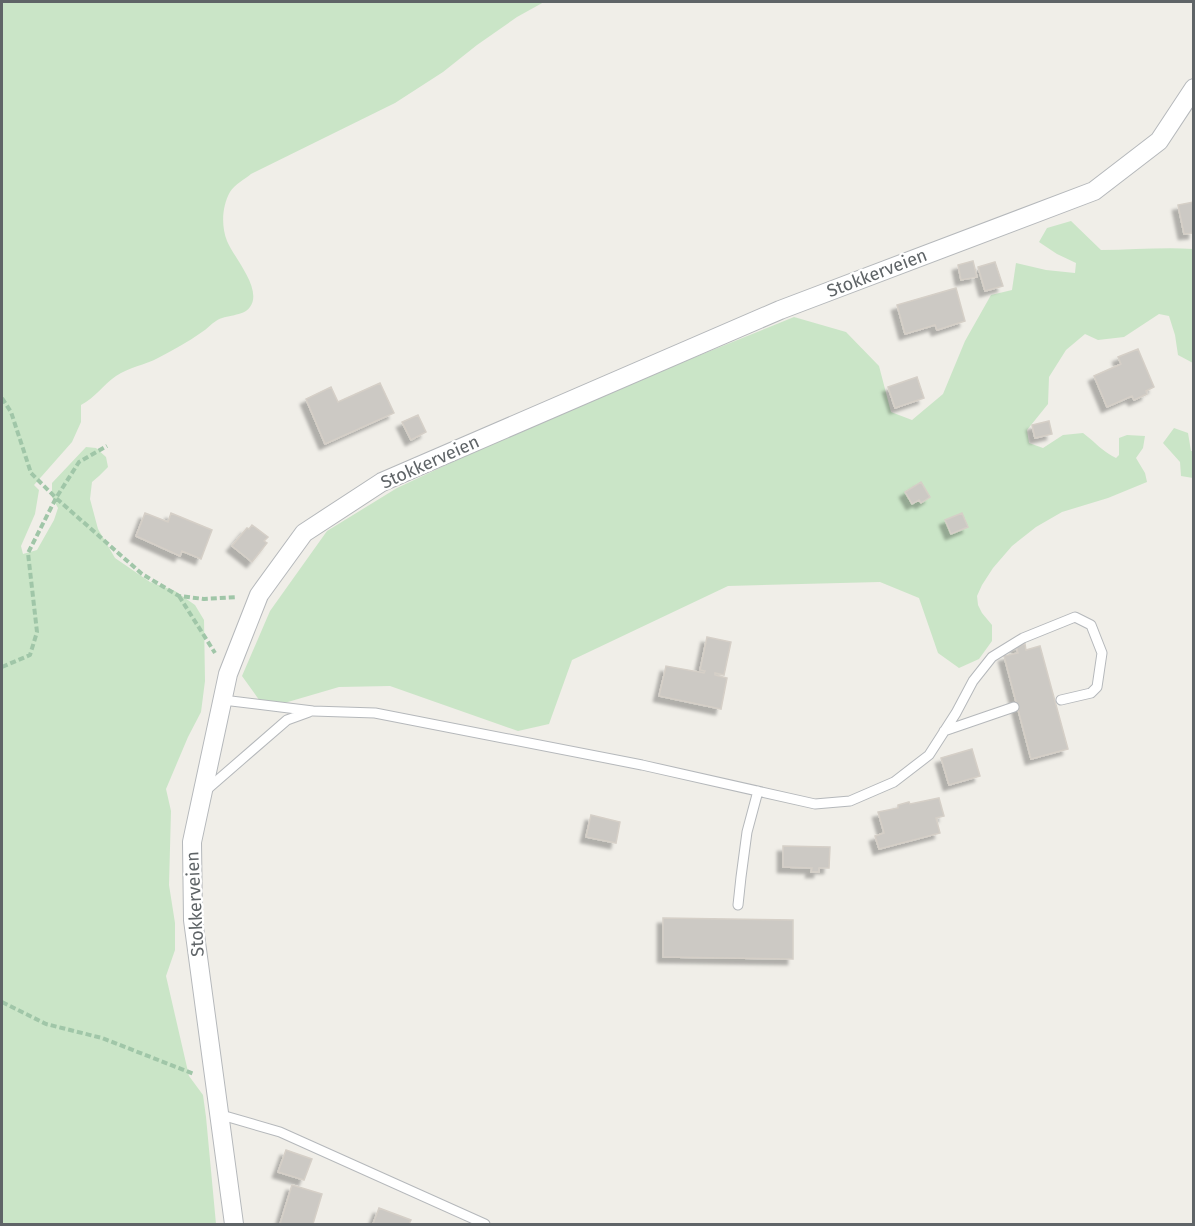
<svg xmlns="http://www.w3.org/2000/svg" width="1195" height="1226" viewBox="0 0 1195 1226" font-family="'Fira Sans',sans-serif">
  <defs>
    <filter id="shadow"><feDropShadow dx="-5.5" dy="5.5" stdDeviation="1.5" flood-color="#0004"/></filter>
  </defs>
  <rect width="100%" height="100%" fill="#f0eee8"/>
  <!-- green -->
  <path fill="#cae5c7" d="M 2,2 L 544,2 L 517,17 L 477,45 L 443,72 L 395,103 L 251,174 C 245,179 234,185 230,192 C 222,206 221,226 227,241 C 234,258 263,289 250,307 C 243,317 226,314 216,321 C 211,324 207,329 202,332 C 188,342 173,350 158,358 C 145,365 129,367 116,376 C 103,385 95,398 81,405 L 81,422 L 72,442 L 34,485 L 39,490 L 35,514 L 21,546 L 23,554 L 37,550 L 54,520 L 58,508 L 52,497 L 52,483 L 86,447 L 96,448 L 106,457 L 108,467 L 99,476 L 92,482 L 90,499 L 98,529 L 115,558 L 150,582 L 175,591 L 195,605 L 204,620 L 205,681 L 201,712 L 188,737 L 166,789 L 171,811 L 169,885 L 175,923 L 175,950 L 166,976 L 189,1076 L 203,1095 L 206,1117 L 216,1224 L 2,1224 Z
    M 1071,221 L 1101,250 C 1132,250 1163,247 1193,249 L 1193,363 L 1178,355 L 1175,335 L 1169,316 L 1159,314 L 1124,337 L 1098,340 L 1085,334 L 1066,350 L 1049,377 L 1048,404 L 1027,430 L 1029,443 L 1043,448 L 1063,435 L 1083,433 C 1095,442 1103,452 1116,458 L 1119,455 L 1119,438 L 1127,435 L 1145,436 L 1143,448 L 1136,458 L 1145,473 L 1147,482 L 1108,498 L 1062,512 L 1036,527 L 1012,546 L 993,568 L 982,585 L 977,596 L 978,605 L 982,613 L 992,625 L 992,641 L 979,659 L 959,668 L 938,653 L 919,598 L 880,582 L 728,586 L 572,660 L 549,724 L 518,731 L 390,686 L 339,687 L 281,704 L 262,704 L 242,676 L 270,611 L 327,531 L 397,488 L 559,412 L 794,317 L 846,332 L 879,366 L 891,412 L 912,420 L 943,394 L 965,341 L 991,295 L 1012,290 L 1016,263 L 1046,270 L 1075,273 L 1076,263 L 1057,254 L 1039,242 L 1047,228 Z
    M 1174,428 L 1188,433 L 1191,451 L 1193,451 L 1193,478 L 1181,476 L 1180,462 L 1163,443 Z"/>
  <!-- building -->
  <path fill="#ccc9c4" stroke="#d5cfc7" stroke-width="1.5" filter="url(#shadow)" d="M 1194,202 L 1194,233 L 1184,234 L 1178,205 Z
    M 973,261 L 977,277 L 961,280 L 958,265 Z
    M 995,262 L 1003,286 L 985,291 L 978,267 Z
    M 956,288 L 965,321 L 937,330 L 935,325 L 905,334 L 897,305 Z
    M 1138,349 L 1154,387 L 1146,391 L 1147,394 L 1134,400 L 1132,396 L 1107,407 L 1094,376 L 1121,364 L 1118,357 Z
    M 917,377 L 924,398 L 895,408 L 888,387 Z
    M 380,383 L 394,413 L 325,444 L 306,399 L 331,387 L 338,402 Z
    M 418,415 L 426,432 L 411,440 L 402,422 Z
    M 1049,421 L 1052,434 L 1035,438 L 1032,425 Z
    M 921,482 L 930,497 L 921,503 L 919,500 L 912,504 L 905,492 Z
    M 145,513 L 168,522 L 171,513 L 212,530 L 201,559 L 182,551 L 180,556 L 136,536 Z
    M 962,513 L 968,527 L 951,534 L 945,520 Z
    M 252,525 L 268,537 L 264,541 L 267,543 L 252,562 L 232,546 L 247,528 L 249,529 Z
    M 707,637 L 731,642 L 724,675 L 715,673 L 715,675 L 727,678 L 721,709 L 659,696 L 666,666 L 704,673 L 705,671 L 700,670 Z
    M 1025,644 L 1026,650 L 1040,646 L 1068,749 L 1031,759 L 1004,656 L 1018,653 L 1016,646 Z
    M 972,749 L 980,776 L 949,785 L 941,758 Z
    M 939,798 L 944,816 L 936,818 L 940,833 L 879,849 L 875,836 L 884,833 L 878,812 L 898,808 L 898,805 L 909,802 L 910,804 Z
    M 591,815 L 620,822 L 616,843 L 586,837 Z
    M 783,846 L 830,847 L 829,868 L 819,868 L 819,872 L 811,872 L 812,868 L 783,867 Z
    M 663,918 L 793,920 L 793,959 L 663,957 Z
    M 286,1150 L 312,1159 L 304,1180 L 278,1172 Z
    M 292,1185 L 322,1194 L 313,1224 L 280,1224 Z
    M 379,1208 L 411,1220 L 409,1224 L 373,1224 Z"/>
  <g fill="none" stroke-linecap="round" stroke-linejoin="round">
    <defs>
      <path id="lane" d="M 223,700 L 313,711 L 375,713 L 642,765 L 815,804 L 850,801 L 894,782 L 929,755 L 956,713 L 973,681 L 992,657 L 1023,638 L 1075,617 L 1091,625 L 1102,653 L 1097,687 L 1091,693 L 1061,700
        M 944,731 L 1014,707
        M 204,792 L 287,720 L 309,712
        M 738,905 L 741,877 L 747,832 L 758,791
        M 218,1114 L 280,1132 L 485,1224"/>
      <path id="street" d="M 234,1224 L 193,920 L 192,842 L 228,674 L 259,595 L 304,533 L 382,482 L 780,310 L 1094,191 L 1159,141 L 1194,88"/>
    </defs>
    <!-- lane casing -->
    <use href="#lane" stroke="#b5b8bb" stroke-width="11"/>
    <!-- street casing -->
    <use href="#street" stroke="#b5b8bb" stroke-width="20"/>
    <!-- path -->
    <path stroke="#a0c6a8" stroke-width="4" stroke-dasharray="6 3" stroke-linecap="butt" d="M 2,398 L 11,412 L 31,473 L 56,498 L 142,574 L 179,596 L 204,599 L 237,597
      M 179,596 L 215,653
      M 2,667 L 30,655 L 37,632 L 28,553 L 56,498 L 79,462 L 107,446
      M 2,1002 L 46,1024 L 102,1038 L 194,1074"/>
    <!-- lane -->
    <use href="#lane" stroke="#fff" stroke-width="9"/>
    <!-- street -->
    <use href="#street" stroke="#fff" stroke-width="18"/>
  </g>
  <g text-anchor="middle" stroke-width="4.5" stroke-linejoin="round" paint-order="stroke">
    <!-- street labels -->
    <g font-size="18" fill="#5f6467" stroke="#fff">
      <text transform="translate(877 273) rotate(-21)" y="6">Stokkerveien</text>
      <text transform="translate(430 462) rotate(-24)" y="6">Stokkerveien</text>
      <text transform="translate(195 904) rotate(-93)" y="6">Stokkerveien</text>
    </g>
  </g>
  <!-- border -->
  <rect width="1195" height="1226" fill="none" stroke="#5f6467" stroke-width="6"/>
</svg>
